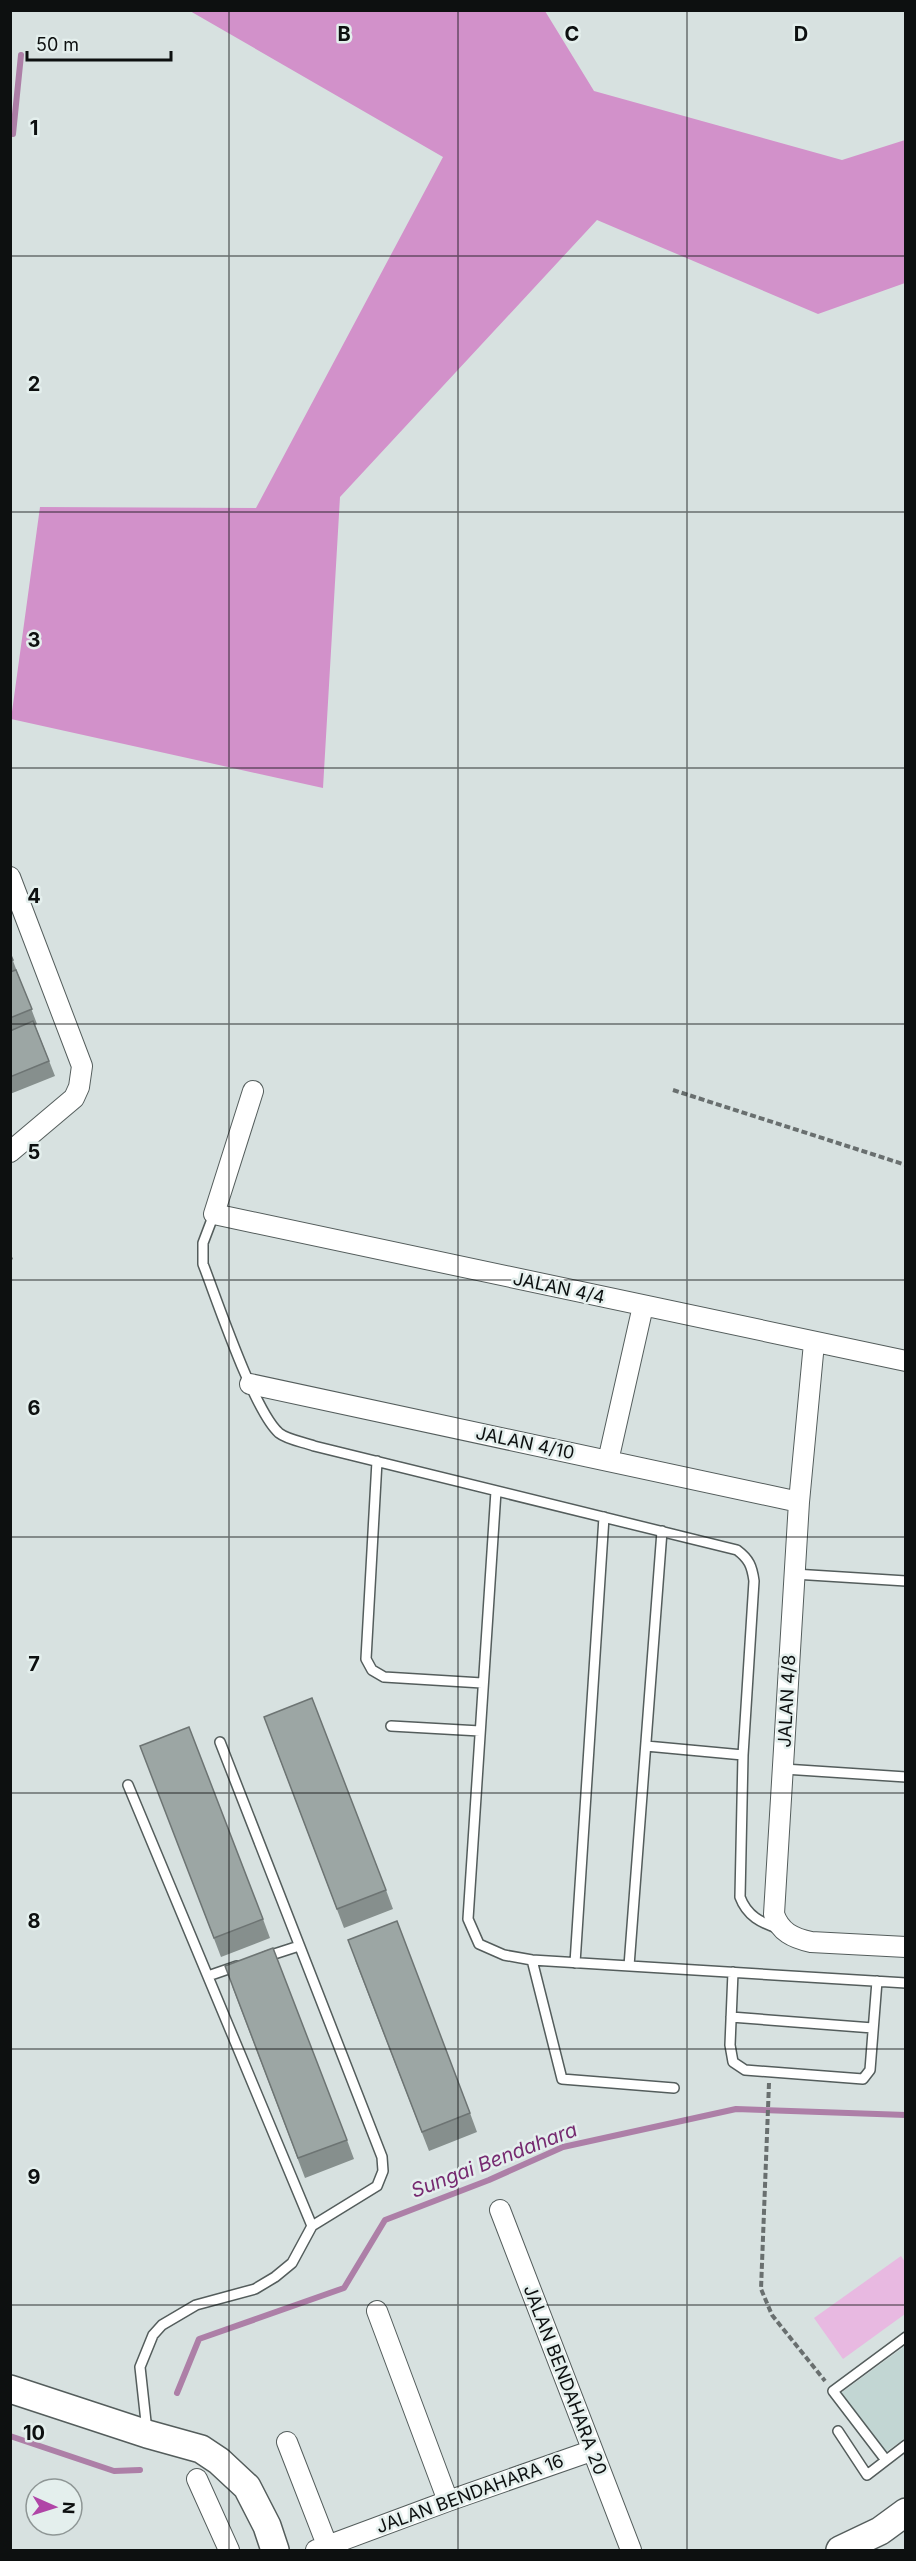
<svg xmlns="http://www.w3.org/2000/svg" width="916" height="2561" viewBox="0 0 916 2561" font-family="Inter,sans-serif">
  <rect width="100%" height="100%" fill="#d7e1e0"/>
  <!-- built -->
  <path fill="#c2d6d3" d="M 905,2346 L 905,2438 L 886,2452 L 841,2393 Z"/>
  <!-- green -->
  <path fill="#e8b9e1" d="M 901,2256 L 905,2262 L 905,2314 L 843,2359 L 814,2318 Z"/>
  <!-- forest -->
  <path fill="#d291ca" d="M 190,11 L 545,11 L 594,91 L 842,160 L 905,140 L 905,283 L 818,314 L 597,220 L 340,497 L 323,788 L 11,719 L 40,507 L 256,508 L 443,157 Z"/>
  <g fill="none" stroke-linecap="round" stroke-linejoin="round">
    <!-- stream -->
    <path stroke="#ad7fa7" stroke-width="6" d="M 13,134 L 21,55
      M 177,2393 L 199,2339 L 344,2288 L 385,2220 L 489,2180 L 563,2147 L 736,2109 L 906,2115
      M 10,2436 L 114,2471 L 140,2470"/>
    <defs>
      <path id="lane" d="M 214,1214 L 203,1243 L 203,1264 C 217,1300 254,1411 279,1433 C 288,1440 304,1442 314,1446 L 737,1550 C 749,1559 752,1566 754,1581 L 743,1755 L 740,1897 C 747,1916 761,1923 780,1929
        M 377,1461 L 366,1659 L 372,1670 L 384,1677 L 482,1683
        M 496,1491 L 468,1919 L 479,1944 L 504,1955 L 532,1960 L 906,1983
        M 794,1574 L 906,1581
        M 391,1726 L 480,1731
        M 646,1746 L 743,1755
        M 784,1769 L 906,1777
        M 128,1785 L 312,2226
        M 265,1957 L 299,1946
        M 532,1960 L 562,2079 L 674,2088
        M 575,1963 L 604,1517
        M 629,1966 L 662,1531
        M 733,1972 L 730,2045 L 733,2062 L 745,2070 L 863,2079 L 870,2070 L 877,1981
        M 208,1976 L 237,1966
        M 731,2017 L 873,2028
        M 147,2431 L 140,2367 L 153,2335 L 162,2325 L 196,2305 L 255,2289 L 275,2277 L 292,2263 L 312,2226 L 377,2186 L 383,2171 L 382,2157 L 220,1742
        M 838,2431 L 867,2475 L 906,2445
        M 885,2459 L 833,2391 L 906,2337"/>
      <path id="street" d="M 10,877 L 82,1066 L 79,1087 L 74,1098 L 10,1152
        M 253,1091 L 214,1214 L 906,1361
        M 814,1343 L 799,1502 L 774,1914 C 780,1932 793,1938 811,1942 L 906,1947
        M 250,1384 L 799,1502
        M 608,1461 L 643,1306
        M 500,2210 L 631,2550
        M 377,2311 L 448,2501
        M 287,2442 L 329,2550
        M 197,2479 L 229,2550
        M 316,2550 L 448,2501 L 591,2451"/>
      <path id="secondary" d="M 10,2389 L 147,2434 L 201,2449 L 219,2461 L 247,2487 L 267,2526 L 275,2550
        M 840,2550 L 880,2531 L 906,2512"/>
    </defs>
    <!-- lane casing -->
    <use href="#lane" stroke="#545d5c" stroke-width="12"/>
    <!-- street casing -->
    <use href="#street" stroke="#545d5c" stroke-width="22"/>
    <!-- secondary casing -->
    <use href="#secondary" stroke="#545d5c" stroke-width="30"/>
    <!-- path -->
    <path stroke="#696f6f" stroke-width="4" stroke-dasharray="6 3" stroke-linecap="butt" d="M 673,1090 L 906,1165
      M 769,2083 L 761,2289 L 772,2315 L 825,2381"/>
    <!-- lane -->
    <use href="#lane" stroke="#fff" stroke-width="9"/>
    <!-- street -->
    <use href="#street" stroke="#fff" stroke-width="20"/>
    <!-- secondary -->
    <use href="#secondary" stroke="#fff" stroke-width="27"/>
  </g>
  <!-- wall -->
  <path fill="#868f8d" d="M 10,953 L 37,1024 L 35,1025 L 55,1076 L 10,1094 Z
    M 271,1736 L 386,1890 L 393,1909 L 344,1928 Z
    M 148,1766 L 263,1919 L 270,1938 L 221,1957 Z
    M 355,1960 L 470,2113 L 477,2132 L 429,2151 Z
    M 232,1986 L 347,2140 L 354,2159 L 305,2178 Z"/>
  <!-- shaded-wall -->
  <path fill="#6d7473" d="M 10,1252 L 13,1259 L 10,1261 Z"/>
  <!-- building -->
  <path fill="#9ca6a4" stroke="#6d7473" stroke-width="1.5" d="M 10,953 L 13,960 L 10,961 Z
    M 16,970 L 32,1009 L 10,1018 L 10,972 Z
    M 33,1021 L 49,1061 L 10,1077 L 10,1031 Z
    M 312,1698 L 386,1890 L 337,1909 L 264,1717 Z
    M 189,1727 L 263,1919 L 214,1938 L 140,1746 Z
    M 397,1921 L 470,2113 L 422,2132 L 348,1940 Z
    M 273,1948 L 347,2140 L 298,2158 L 225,1966 Z"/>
  <!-- grid -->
  <path fill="none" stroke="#0d1010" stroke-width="1.5" stroke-opacity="0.55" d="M 229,10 L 229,2550M 458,10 L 458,2550M 687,10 L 687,2550M 10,256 L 906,256M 10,512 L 906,512M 10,768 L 906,768M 10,1024 L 906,1024M 10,1280 L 906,1280M 10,1537 L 906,1537M 10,1793 L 906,1793M 10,2049 L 906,2049M 10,2305 L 906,2305"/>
  <g text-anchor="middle" stroke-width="5" stroke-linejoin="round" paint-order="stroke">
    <!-- street labels -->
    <g font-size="18" fill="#0d1010" stroke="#e4efed">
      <text transform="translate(559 1288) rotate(12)" y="6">JALAN 4/4</text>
      <text transform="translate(525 1443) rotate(12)" y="6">JALAN 4/10</text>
      <text transform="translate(787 1701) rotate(-87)" y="6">JALAN 4/8</text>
      <text transform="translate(565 2380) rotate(69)" y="6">JALAN BENDAHARA 20</text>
      <text transform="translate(470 2494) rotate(-20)" y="6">JALAN BENDAHARA 16</text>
    </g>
    <!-- water labels -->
    <g font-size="20" font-style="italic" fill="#762a70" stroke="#e4efed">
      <text transform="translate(494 2160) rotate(-21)" y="7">Sungai Bendahara</text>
    </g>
  </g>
  <g font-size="20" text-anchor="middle" font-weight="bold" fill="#0d1010" stroke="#e4efed" stroke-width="5" stroke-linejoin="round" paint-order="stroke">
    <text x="344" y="41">B</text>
    <text x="572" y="41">C</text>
    <text x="801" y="41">D</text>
    <text x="34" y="135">1</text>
    <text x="34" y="391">2</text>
    <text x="34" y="647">3</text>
    <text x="34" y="903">4</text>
    <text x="34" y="1159">5</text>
    <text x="34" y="1415">6</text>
    <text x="34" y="1671">7</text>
    <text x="34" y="1928">8</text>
    <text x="34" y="2184">9</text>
    <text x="34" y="2440">10</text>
  </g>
  <!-- border -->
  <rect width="916" height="2561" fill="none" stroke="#0d1010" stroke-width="24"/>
  <!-- north arrow -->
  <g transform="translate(54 2507) rotate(93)"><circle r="28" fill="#e4efed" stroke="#8e9695" stroke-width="1.5"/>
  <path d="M0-4.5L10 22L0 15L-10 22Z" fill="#b045a7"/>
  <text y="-9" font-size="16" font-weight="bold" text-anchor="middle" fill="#0d1010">N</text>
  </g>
  <!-- scale -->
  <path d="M27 51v9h144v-9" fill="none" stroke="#0d1010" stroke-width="3"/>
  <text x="36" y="51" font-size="18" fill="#0d1010" stroke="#e4efed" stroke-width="4.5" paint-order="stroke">50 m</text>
</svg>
